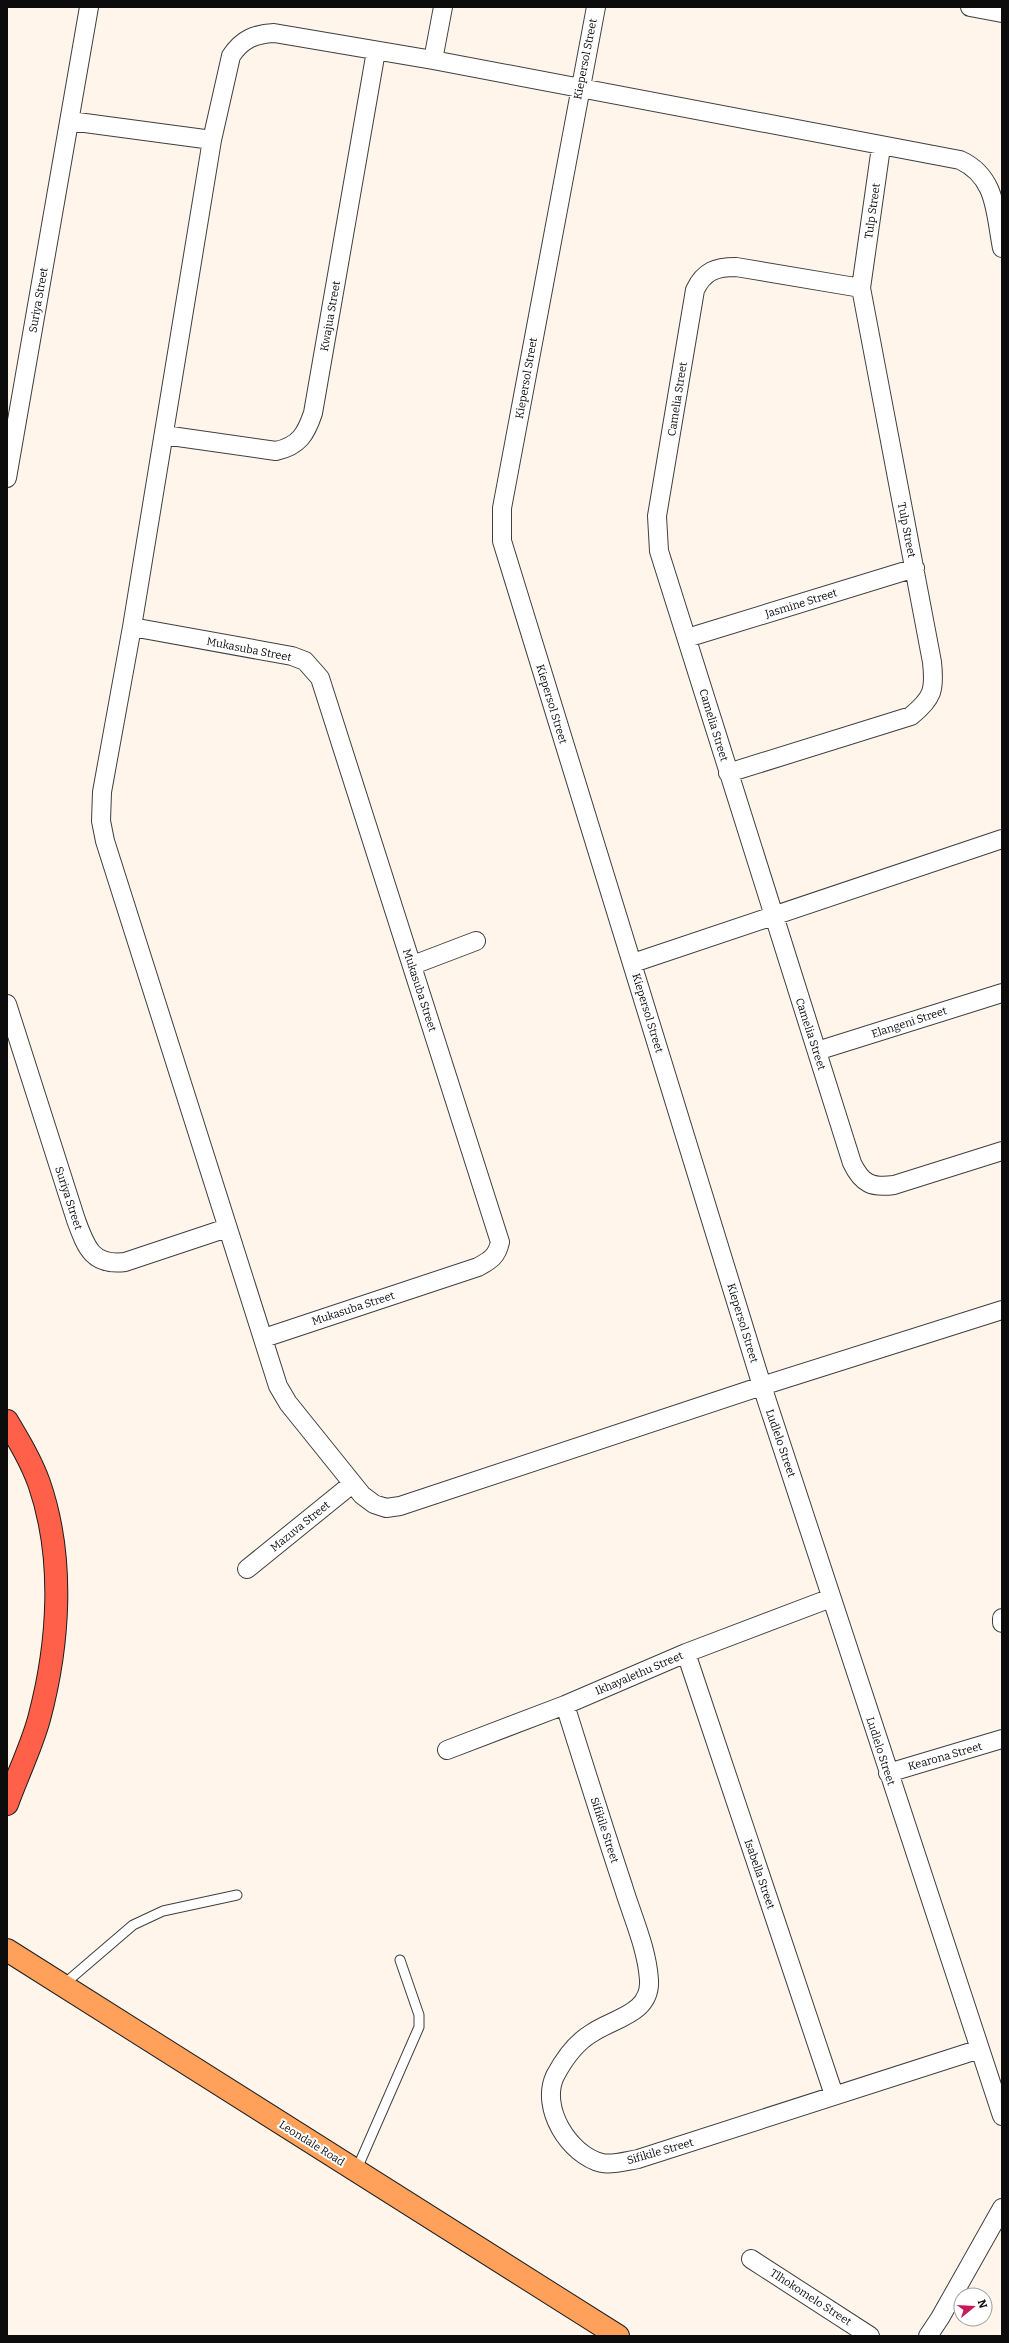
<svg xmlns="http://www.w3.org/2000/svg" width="1009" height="2343" viewBox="0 0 1009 2343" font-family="Bitter,serif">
  <rect width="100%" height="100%" fill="#fff5eb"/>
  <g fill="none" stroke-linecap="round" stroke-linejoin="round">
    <defs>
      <path id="lane" d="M 63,1985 L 133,1925 L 163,1911 L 237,1895
        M 356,2171 L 419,2027 L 419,2015 L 400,1960"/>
      <path id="street" d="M 596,7 L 502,508 L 502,541 L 762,1386 L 1002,2116
        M 970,7 L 1002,13
        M 433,60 L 443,7
        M 70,121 L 212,140
        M 1002,248 C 995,213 997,177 960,160 L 433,60 L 274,33 C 255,34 242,39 231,56 L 212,140 L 132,627 L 102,792 L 101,821 L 105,841 L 278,1386 L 288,1403 L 362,1495 L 374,1504 L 386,1508 L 400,1506 L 762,1386 L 1002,1310
        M 861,288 L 736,267 C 716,267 704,271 695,290 L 657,516 L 659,551 L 852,1163 C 862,1184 872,1188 894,1185 L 1002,1151
        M 164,435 L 276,451 C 299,446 306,434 313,413 L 376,51
        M 7,478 L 89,7
        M 132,627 L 292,656 L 305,661 L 320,678 L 500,1242 C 497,1256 491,1260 478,1267 L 264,1338
        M 687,638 L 915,568
        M 728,773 L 911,716 C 933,698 935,690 932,662 L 861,288 L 881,147
        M 633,963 L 1002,839
        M 413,965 L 476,941
        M 7,1004 L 76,1220 C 86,1247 92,1266 125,1262 L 227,1228
        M 817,1051 L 1002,993
        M 247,1569 L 352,1484
        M 1002,1618 L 1002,1623
        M 686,1653 L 834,2095
        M 565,1705 C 584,1765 603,1826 623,1886 C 632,1916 647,1948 649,1980 C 651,2014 614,2018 592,2033 C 575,2043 564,2059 555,2076 C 540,2108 569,2155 602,2163 C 613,2165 626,2161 638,2159 L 980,2049
        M 447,1750 L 565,1705 L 686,1653 L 831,1598
        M 888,1773 L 1002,1739
        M 751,2259 L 870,2336
        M 928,2336 L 940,2318 L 1002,2208"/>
      <path id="primary" d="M 7,1950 L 618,2336"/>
      <path id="highway" d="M 7,1421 C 19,1441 31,1461 39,1483 C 65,1558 59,1644 39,1719 C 31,1748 17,1776 7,1804"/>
    </defs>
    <!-- lane casing -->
    <use href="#lane" stroke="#3f3f3f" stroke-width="11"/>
    <!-- street casing -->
    <use href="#street" stroke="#3f3f3f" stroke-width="20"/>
    <!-- primary casing -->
    <use href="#primary" stroke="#1d1d1d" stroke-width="24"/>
    <!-- highway casing -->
    <use href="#highway" stroke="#1d1d1d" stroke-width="24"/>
    <!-- lane -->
    <use href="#lane" stroke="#fff" stroke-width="9"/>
    <!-- street -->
    <use href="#street" stroke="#fff" stroke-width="18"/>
    <!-- primary -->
    <use href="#primary" stroke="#ffa15b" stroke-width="22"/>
    <!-- highway -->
    <use href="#highway" stroke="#ff6049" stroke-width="22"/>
  </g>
  <g text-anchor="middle" stroke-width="4" stroke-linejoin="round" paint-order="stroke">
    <!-- street labels -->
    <g font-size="11" fill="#0c0c0c" stroke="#fff">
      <text transform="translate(585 59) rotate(-79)" y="4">Kiepersol Street</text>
      <text transform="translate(872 211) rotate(-82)" y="4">Tulp Street</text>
      <text transform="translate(38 300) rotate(-80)" y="4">Suriya Street</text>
      <text transform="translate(330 316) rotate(-80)" y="4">Kwajua Street</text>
      <text transform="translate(526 378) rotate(-80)" y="4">Kiepersol Street</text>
      <text transform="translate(677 399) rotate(-81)" y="4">Camelia Street</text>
      <text transform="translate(907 530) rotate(79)" y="4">Tulp Street</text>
      <text transform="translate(801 603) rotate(-17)" y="4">Jasmine Street</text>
      <text transform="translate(249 649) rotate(11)" y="4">Mukasuba Street</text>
      <text transform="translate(552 704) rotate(73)" y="4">Kiepersol Street</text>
      <text transform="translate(714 725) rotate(73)" y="4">Camelia Street</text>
      <text transform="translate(420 990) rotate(72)" y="4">Mukasuba Street</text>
      <text transform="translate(648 1013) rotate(73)" y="4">Kiepersol Street</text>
      <text transform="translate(909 1022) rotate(-18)" y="4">Elangeni Street</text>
      <text transform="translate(811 1034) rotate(72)" y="4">Camelia Street</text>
      <text transform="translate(69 1198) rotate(72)" y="4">Suriya Street</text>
      <text transform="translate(353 1308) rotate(-18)" y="4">Mukasuba Street</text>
      <text transform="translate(743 1323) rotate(73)" y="4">Kiepersol Street</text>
      <text transform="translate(781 1443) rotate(71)" y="4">Ludlelo Street</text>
      <text transform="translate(300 1526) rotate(-39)" y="4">Mazuva Street</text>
      <text transform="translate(639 1673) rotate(-23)" y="4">Ikhayalethu Street</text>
      <text transform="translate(881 1751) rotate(72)" y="4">Ludlelo Street</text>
      <text transform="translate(945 1756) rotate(-16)" y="4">Kearona Street</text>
      <text transform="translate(605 1830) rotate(72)" y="4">Sifikile Street</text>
      <text transform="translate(760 1874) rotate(71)" y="4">Isabella Street</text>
      <text transform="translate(312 2143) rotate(32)" y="4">Leondale Road</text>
      <text transform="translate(660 2151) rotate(-16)" y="4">Sifikile Street</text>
      <text transform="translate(811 2297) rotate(33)" y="4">Tlhokomelo Street</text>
    </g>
  </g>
  <!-- border -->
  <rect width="1009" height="2343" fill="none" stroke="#0c0c0c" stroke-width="16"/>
  <!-- north arrow -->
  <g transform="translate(973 2307) rotate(72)"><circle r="19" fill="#ffffff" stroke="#9e9e9e"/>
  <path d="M0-3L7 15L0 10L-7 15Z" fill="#c71a5b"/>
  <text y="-6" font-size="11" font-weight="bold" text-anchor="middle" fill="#0c0c0c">N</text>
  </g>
</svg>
